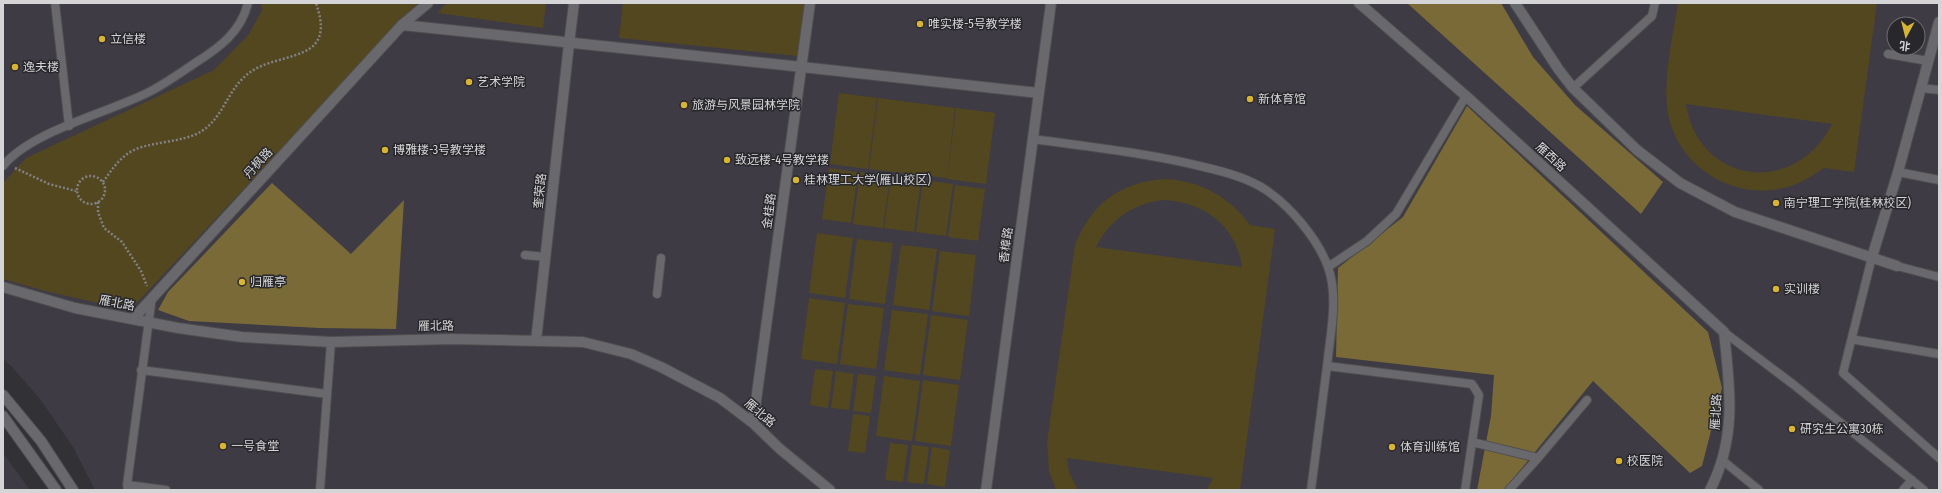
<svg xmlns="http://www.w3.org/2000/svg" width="1942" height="493" viewBox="0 0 1942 493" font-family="'Fira Sans Condensed','Noto Sans SC',sans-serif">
  <rect width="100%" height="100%" fill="#323135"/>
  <!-- built -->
  <path fill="#3e3b44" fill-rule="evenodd" d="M 3,3 L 1939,3 L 1939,490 L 95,490 L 73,447 L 40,399 L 12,367 L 3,359 ZM 1894,24 L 1918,24 L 1918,48 L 1894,48 Z
    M 3,453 L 30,490 L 3,490 Z"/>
  <!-- green -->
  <path fill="#534720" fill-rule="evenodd" d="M 261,3 L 418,3 L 130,310 L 49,292 L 3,279 L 3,183 L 26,158 L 214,70 L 249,34 L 262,10 Z
    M 446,3 L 546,3 L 543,28 L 438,13 Z
    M 623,3 L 805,3 L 798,56 L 619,38 Z
    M 1678,3 L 1877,3 L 1854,172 L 1824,168 C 1811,177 1798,185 1783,188 C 1733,200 1681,168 1669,118 C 1661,86 1673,36 1678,3 ZM 1686,105 L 1686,104 L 1832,124 C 1796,196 1700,186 1686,105 Z
    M 839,93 L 877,98 L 868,169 L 830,164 Z
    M 878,98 L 955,108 L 947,178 L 869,169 Z
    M 956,108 L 995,113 L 986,184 L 947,179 Z
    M 829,168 L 858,172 L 851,223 L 822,219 Z
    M 860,172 L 890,176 L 883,228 L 853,224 Z
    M 891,176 L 921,180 L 914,232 L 884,228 Z
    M 1165,179 C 1200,181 1229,196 1250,225 L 1275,229 L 1240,490 L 1207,490 L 1213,478 L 1067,458 L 1069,472 L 1078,490 L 1056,490 L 1049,471 L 1047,442 L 1075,245 C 1092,203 1120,182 1165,179 ZM 1163,200 C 1204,202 1236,225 1242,267 L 1096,247 C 1110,220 1132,204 1163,200 Z
    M 923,180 L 953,184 L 946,236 L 916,232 Z
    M 955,185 L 985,189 L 978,241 L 948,237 Z
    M 817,233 L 853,238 L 845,298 L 809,293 Z
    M 857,239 L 893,243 L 885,304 L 849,299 Z
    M 901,245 L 937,249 L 929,310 L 893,305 Z
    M 940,251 L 976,255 L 969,316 L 932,311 Z
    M 809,298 L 845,303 L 837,364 L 801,359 Z
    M 848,304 L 884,308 L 876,369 L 840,364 Z
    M 892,310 L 928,314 L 920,375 L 884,370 Z
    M 931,315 L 968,320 L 960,380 L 923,375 Z
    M 815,369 L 833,371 L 828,408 L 810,405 Z
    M 836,371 L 854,374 L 849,410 L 831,408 Z
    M 858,374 L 876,376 L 871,413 L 853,411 Z
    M 884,376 L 920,381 L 912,441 L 876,436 Z
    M 923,380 L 959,385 L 951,446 L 915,441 Z
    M 853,414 L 870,416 L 865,453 L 848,451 Z
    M 890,443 L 908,445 L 903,482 L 885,480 Z
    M 912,445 L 929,447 L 924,484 L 907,482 Z
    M 932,447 L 950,450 L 945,487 L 927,484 Z"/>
  <!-- forest -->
  <path fill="#796a37" d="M 1407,3 L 1501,3 L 1533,57 L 1575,105 L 1663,182 L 1641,214 Z
    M 1467,106 L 1708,332 L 1722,388 L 1702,466 L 1690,473 L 1593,381 L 1504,490 L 1477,490 L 1491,416 L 1494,375 L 1336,357 L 1338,268 L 1403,217 Z
    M 272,183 L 351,254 L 404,200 L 396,329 L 319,328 L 189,321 L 158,310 L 168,292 Z"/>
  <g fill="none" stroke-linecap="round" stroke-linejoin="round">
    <defs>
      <path id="service" d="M 55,3 L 69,126
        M 1888,54 L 1928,61
        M 1573,88 L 1652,16 L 1655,3
        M 1921,88 L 1939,90
        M 1033,139 C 1090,147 1148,153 1204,167 C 1225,172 1248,178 1266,190 C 1290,206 1318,239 1328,267 C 1339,298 1330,335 1327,366
        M 3,166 C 31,131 108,113 149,92 C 165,84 180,73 195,63 C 219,48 241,32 248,3
        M 1898,172 L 1939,180
        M 525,255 L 546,257
        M 1872,257 L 1843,373 L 1939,458
        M 1897,266 L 1939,277
        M 1328,267 L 1367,241 L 1396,214 L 1466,96
        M 657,294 L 661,258
        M 1724,332 L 1794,385 L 1924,490
        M 1856,340 L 1939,354
        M 141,370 L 327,394
        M 1472,442 L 1538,458 L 1509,490
        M 1538,458 L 1587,400
        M 1722,460 L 1759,490
        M 127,485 L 166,490
        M 128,490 L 127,485 L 152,297
        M 320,490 L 331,342
        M 1311,490 L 1327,366 L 1472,384 L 1479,395 L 1465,490
        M 1903,490 L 1912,480"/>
      <path id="pedestrian" d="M 402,25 L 428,3
        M 569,44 L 574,3"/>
      <path id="minor" d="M 1359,3 L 1466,96 L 1724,332 C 1730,388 1737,438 1710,490
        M 1515,3 L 1559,70 L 1573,88 L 1637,150 L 1680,183 L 1735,212 L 1897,266
        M 1872,257 L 1898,172 L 1939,22
        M 3,287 L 75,308 L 178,328 L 242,337 L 331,342 L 452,339 L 583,342 L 631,354 L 661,367 L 720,398 L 753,423 L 780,449 L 830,490
        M 133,319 L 402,25 L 802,67 L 1039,93
        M 536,341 L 569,44
        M 753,423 L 810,3
        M 986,490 L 1051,3"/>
      <path id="secondary" d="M 3,395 L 41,441 L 73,490
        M 3,416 L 56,490"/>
    </defs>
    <!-- service casing -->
    <use href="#service" stroke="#4e4e50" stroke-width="10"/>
    <!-- pedestrian casing -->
    <use href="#pedestrian" stroke="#4e4e50" stroke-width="12"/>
    <!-- minor casing -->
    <use href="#minor" stroke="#4e4e50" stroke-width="12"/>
    <!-- secondary casing -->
    <use href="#secondary" stroke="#4e4e50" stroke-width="12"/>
    <!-- path -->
    <path stroke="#828285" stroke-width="2.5" stroke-dasharray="2 2" stroke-linecap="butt" d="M 15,168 L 49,184 L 76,191
      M77 190a14 14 0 1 1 28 0a14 14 0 1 1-28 0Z
      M 103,182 C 111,171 119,158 132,151 C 151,141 183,143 202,131 C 225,116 228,86 252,71 C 269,59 303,58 315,44 C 325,32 320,16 316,3
      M 98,202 L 98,212 L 104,228 L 122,242 L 141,271 L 147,286"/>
    <!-- service -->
    <use href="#service" stroke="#69686c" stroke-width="8"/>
    <!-- pedestrian -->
    <use href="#pedestrian" stroke="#69686c" stroke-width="10"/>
    <!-- minor -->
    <use href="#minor" stroke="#69686c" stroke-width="10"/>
    <!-- secondary -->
    <use href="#secondary" stroke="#69686c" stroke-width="10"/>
  </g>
  <!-- markers -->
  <g fill="#d7b434" stroke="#28272b" stroke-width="1.5">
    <circle cx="920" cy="24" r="4"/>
    <circle cx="102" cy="39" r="4"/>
    <circle cx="15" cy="67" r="4"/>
    <circle cx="469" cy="82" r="4"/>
    <circle cx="1250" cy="99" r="4"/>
    <circle cx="684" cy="105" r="4"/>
    <circle cx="385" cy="150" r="4"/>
    <circle cx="727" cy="160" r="4"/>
    <circle cx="796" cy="180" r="4"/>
    <circle cx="1776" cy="203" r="4"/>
    <circle cx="242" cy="282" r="4"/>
    <circle cx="1776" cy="289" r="4"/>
    <circle cx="1792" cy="429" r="4"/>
    <circle cx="223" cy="446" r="4"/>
    <circle cx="1392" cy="447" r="4"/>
    <circle cx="1619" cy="461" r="4"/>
  </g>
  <g text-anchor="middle" stroke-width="3" stroke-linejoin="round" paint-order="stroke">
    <!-- poi labels -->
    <g font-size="12" fill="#d5d5d7" stroke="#28272b" text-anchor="start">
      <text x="928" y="28">唯实楼-5号教学楼</text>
      <text x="110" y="43">立信楼</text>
      <text x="23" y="71">逸夫楼</text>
      <text x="477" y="86">艺术学院</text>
      <text x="1258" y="103">新体育馆</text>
      <text x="692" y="109">旅游与风景园林学院</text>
      <text x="393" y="154">博雅楼-3号教学楼</text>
      <text x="735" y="164">致远楼-4号教学楼</text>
      <text x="804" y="184">桂林理工大学(雁山校区)</text>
      <text x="1784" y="207">南宁理工学院(桂林校区)</text>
      <text x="250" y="286">归雁亭</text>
      <text x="1784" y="293">实训楼</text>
      <text x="1800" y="433">研究生公寓30栋</text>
      <text x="231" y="450">一号食堂</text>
      <text x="1400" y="451">体育训练馆</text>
      <text x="1627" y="465">校医院</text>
    </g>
    <!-- street labels -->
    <g font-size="12" fill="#d5d5d7" stroke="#28272b">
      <text transform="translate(1551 157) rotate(43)" y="4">雁西路</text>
      <text transform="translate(258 163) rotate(-47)" y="4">丹枫路</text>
      <text transform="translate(540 191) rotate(-84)" y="4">奎荣路</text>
      <text transform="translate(769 211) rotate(-82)" y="4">金桂路</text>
      <text transform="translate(1006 245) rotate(-82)" y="4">香樟路</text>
      <text transform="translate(117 303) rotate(11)" y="4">雁北路</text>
      <text transform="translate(436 326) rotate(-1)" y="4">雁北路</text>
      <text transform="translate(1716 412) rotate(-87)" y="4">雁北路</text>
      <text transform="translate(760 413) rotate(40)" y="4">雁北路</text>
    </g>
  </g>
  <!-- border -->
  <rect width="1942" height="493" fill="none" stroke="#d5d5d7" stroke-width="8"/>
  <!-- north arrow -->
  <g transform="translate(1906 36) rotate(187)"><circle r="19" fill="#28272b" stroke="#6d6d70"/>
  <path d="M0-3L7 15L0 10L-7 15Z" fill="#d7b434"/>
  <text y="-6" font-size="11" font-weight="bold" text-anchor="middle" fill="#d5d5d7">北</text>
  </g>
</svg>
